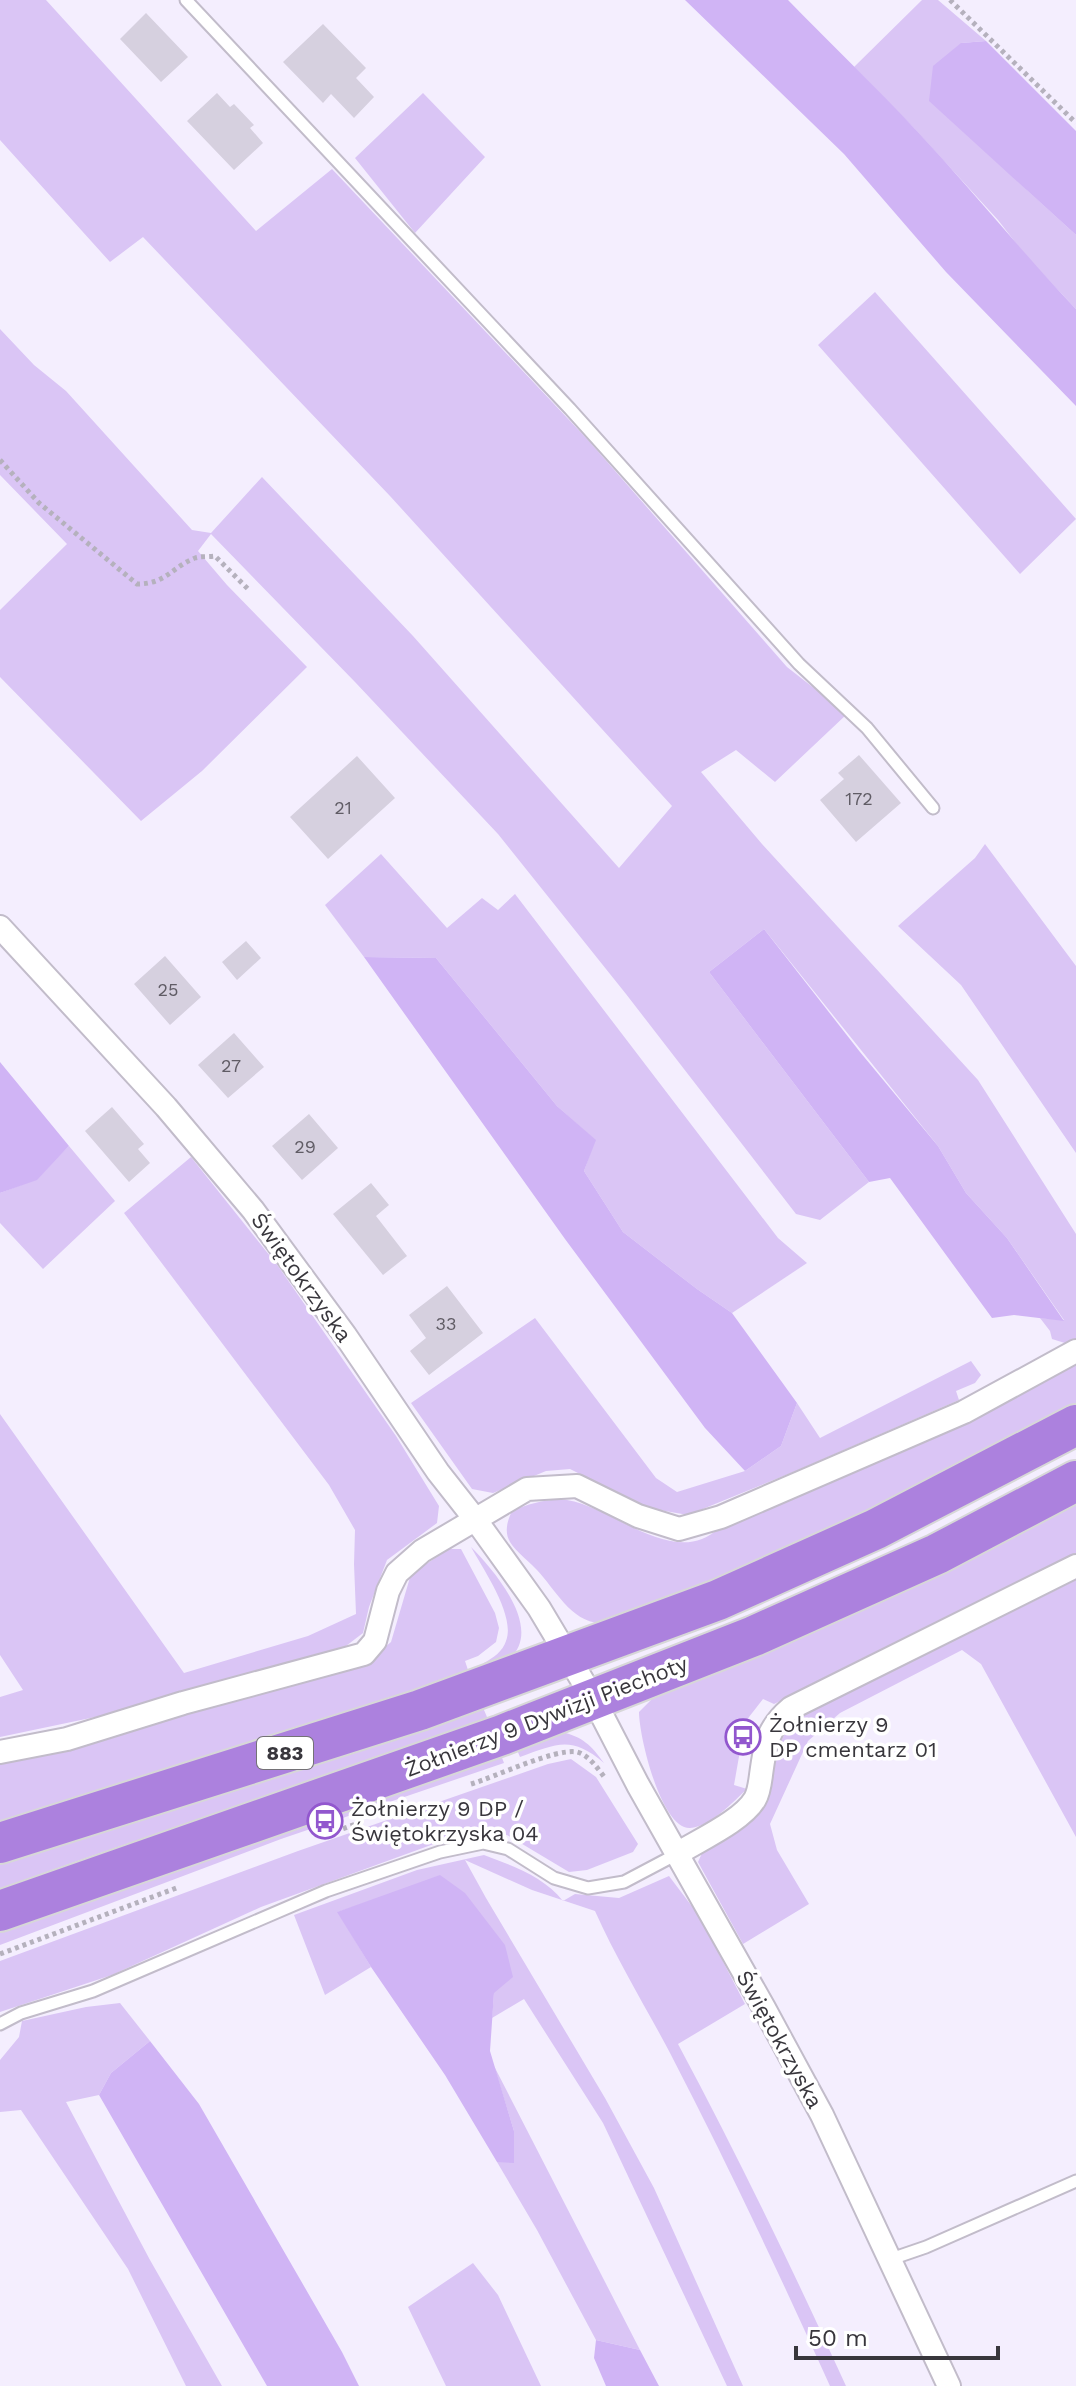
<svg xmlns="http://www.w3.org/2000/svg" width="1076" height="2386" viewBox="0 0 1076 2386" font-family="'Work Sans',sans-serif">
  <rect width="100%" height="100%" fill="#f4eefe"/>
  <!-- green -->
  <path fill="#dac5f5" d="M 0,0 L 46,0 L 256,231 L 332,169 L 588,440 L 787,667 L 847,714 L 775,782 L 736,750 L 701,772 L 762,844 L 978,1080 L 1076,1234 L 1076,1339 L 1068,1344 L 1052,1339 L 1050,1331 L 1040,1318 L 1064,1320 L 1007,1238 L 966,1193 L 938,1146 L 764,929 L 709,972 L 869,1182 L 820,1220 L 796,1214 L 626,994 L 498,834 L 355,682 L 211,534 L 198,551 L 227,585 L 307,667 L 202,771 L 141,821 L 0,677 L 0,610 L 67,544 L 0,475 L 0,329 L 34,365 L 66,391 L 192,530 L 211,533 L 262,477 L 413,636 L 619,868 L 672,806 L 390,496 L 143,237 L 110,262 L 0,140 Z
    M 922,0 L 938,0 L 986,41 L 961,43 L 1027,190 L 1076,235 L 1076,309 L 1026,256 L 998,220 L 914,128 L 854,67 Z
    M 423,93 L 485,157 L 415,233 L 355,158 Z
    M 875,292 L 1076,519 L 1020,574 L 818,345 Z
    M 985,844 L 1076,966 L 1076,1153 L 961,985 L 898,926 L 975,858 Z
    M 381,854 L 447,928 L 482,898 L 498,910 L 515,894 L 778,1238 L 807,1263 L 732,1313 L 697,1289 L 623,1232 L 584,1171 L 595,1140 L 557,1106 L 436,958 L 364,957 L 325,905 Z
    M 69,1146 L 115,1201 L 43,1269 L 0,1223 L 0,1193 L 37,1179 Z
    M 191,1157 L 278,1266 L 396,1436 L 439,1506 L 437,1523 L 387,1560 L 369,1607 L 363,1633 L 346,1646 L 100,1716 L 0,1737 L 0,1697 L 23,1690 L 0,1655 L 0,1414 L 184,1673 L 308,1636 L 356,1614 L 354,1564 L 355,1530 L 329,1485 L 124,1213 Z
    M 535,1318 L 656,1478 L 677,1492 L 745,1471 L 781,1446 L 797,1403 L 820,1438 L 971,1361 L 981,1375 L 975,1383 L 956,1391 L 959,1400 L 798,1470 L 688,1515 L 648,1508 L 570,1469 L 546,1471 L 493,1493 L 472,1489 L 411,1403 Z
    M 1076,1362 L 1076,1408 C 952,1473 825,1533 696,1587 C 674,1597 623,1625 600,1623 C 571,1622 555,1589 537,1570 C 517,1549 497,1542 512,1511 C 529,1504 548,1498 567,1500 C 613,1507 675,1570 719,1528 Z
    M 1076,1503 L 1076,1553 L 1018,1585 L 774,1704 L 763,1699 L 749,1717 L 744,1728 L 734,1785 L 747,1789 C 733,1802 710,1827 690,1828 C 661,1829 639,1736 639,1712 L 655,1696 Z
    M 471,1547 C 493,1569 545,1629 509,1659 C 503,1664 494,1667 487,1671 L 484,1663 C 493,1658 503,1651 506,1641 C 516,1616 483,1569 471,1547 Z
    M 449,1549 L 461,1549 L 495,1613 L 499,1628 L 496,1642 L 478,1656 L 465,1661 L 470,1676 L 0,1824 L 0,1761 L 338,1670 L 364,1665 L 391,1642 L 411,1574 Z
    M 1076,1573 L 1076,1837 L 981,1664 L 962,1650 L 840,1713 L 808,1741 L 770,1824 L 777,1850 L 809,1904 L 743,1944 L 698,1862 L 703,1851 L 749,1823 L 770,1788 L 777,1748 L 792,1721 L 818,1704 Z
    M 481,1703 L 490,1724 C 327,1780 161,1829 0,1889 L 0,1858 Z
    M 561,1732 C 582,1736 592,1746 604,1763 C 571,1735 557,1744 520,1757 L 515,1745 Z
    M 499,1750 L 504,1763 L 281,1839 L 0,1945 L 0,1931 L 240,1839 Z
    M 571,1759 L 596,1777 L 638,1844 L 633,1852 L 587,1870 L 569,1872 L 507,1835 L 486,1832 L 442,1841 L 261,1907 L 112,1975 L 0,2012 L 0,1961 L 298,1851 L 548,1764 Z
    M 484,1855 C 513,1866 543,1876 563,1901 L 575,1894 L 619,1898 L 669,1876 L 700,1917 L 745,2004 L 678,2044 C 738,2156 793,2270 846,2386 L 830,2386 C 779,2273 726,2161 669,2051 C 644,2004 617,1960 595,1911 L 532,1890 L 465,1860 L 486,1898 L 605,2098 L 654,2188 L 743,2386 L 727,2386 L 603,2123 L 524,1999 L 492,2018 L 494,1993 L 370,1901 L 338,1912 L 371,1967 L 325,1995 L 294,1915 L 417,1870 Z
    M 120,2003 L 150,2041 L 111,2073 L 99,2095 L 66,2102 L 150,2260 L 222,2386 L 186,2386 L 128,2269 L 21,2110 L 0,2112 L 0,2060 L 19,2037 L 22,2021 L 86,2007 Z
    M 494,2066 L 640,2350 L 596,2340 L 537,2230 L 497,2162 L 514,2162 L 514,2131 Z
    M 473,2263 L 498,2295 L 541,2386 L 446,2386 L 408,2307 Z"/>
  <!-- forest -->
  <path fill="#d0b4f5" d="M 685,0 L 788,0 C 831,44 875,86 917,131 C 971,189 1021,251 1076,309 L 1076,406 L 946,272 L 844,154 Z
    M 986,41 L 1076,131 L 1076,235 L 929,101 L 933,66 L 961,43 Z
    M 764,929 L 860,1052 L 938,1146 L 966,1193 L 1007,1238 L 1064,1321 L 1014,1315 L 992,1318 L 890,1178 L 869,1182 L 709,972 Z
    M 364,957 L 436,958 L 557,1106 L 596,1140 L 584,1171 L 623,1232 L 697,1289 L 732,1313 L 797,1403 L 781,1446 L 745,1471 L 705,1428 L 565,1239 Z
    M 0,1062 L 69,1146 L 37,1180 L 0,1193 Z
    M 440,1875 L 465,1893 L 505,1945 L 513,1977 L 494,1993 L 490,2051 L 514,2131 L 514,2163 L 497,2162 L 445,2075 L 371,1967 L 337,1912 Z
    M 150,2041 L 199,2104 L 342,2352 L 359,2386 L 267,2386 L 99,2095 L 111,2073 Z
    M 596,2340 L 640,2350 L 659,2386 L 606,2386 L 594,2358 Z"/>
  <!-- building -->
  <path fill="#d6d0df" d="M 146,13 L 188,57 L 161,82 L 120,39 Z
    M 323,24 L 366,68 L 356,78 L 374,97 L 354,118 L 331,94 L 323,103 L 283,62 Z
    M 217,93 L 230,107 L 234,104 L 254,125 L 250,128 L 263,143 L 234,170 L 187,121 Z
    M 859,755 L 901,803 L 856,842 L 820,800 L 844,779 L 838,773 Z
    M 357,756 L 395,798 L 328,859 L 290,817 Z
    M 246,941 L 261,958 L 237,980 L 222,962 Z
    M 165,956 L 201,997 L 170,1025 L 134,984 Z
    M 234,1033 L 264,1067 L 228,1098 L 198,1065 Z
    M 112,1107 L 144,1144 L 138,1149 L 150,1163 L 129,1182 L 85,1131 Z
    M 309,1114 L 338,1148 L 302,1180 L 272,1146 Z
    M 371,1183 L 389,1205 L 376,1216 L 407,1256 L 383,1275 L 333,1214 Z
    M 447,1286 L 483,1333 L 429,1375 L 410,1351 L 426,1338 L 409,1315 Z"/>
  <g fill="none" stroke-linecap="round" stroke-linejoin="round">
    <defs>
      <path id="lane" d="M 186,0 L 570,409 L 799,664 L 867,728 L 933,808
        M 0,2024 L 21,2013 L 93,1991 L 326,1891 L 440,1852 L 483,1843 L 508,1849 L 554,1878 L 588,1888 L 624,1882 L 677,1854
        M 891,2259 L 926,2247 L 1076,2181"/>
      <path id="street" d="M 0,927 L 166,1107 L 253,1210 L 345,1335 L 438,1472 L 475,1519 L 539,1608 L 594,1700 L 638,1785 L 764,2008 L 822,2115 L 949,2386
        M 0,1752 L 67,1739 L 183,1703 L 364,1654 L 375,1641 L 388,1591 L 397,1573 L 422,1551 L 527,1489 L 577,1486 L 638,1516 L 679,1529 L 721,1517 L 964,1412 L 1076,1351
        M 677,1854 C 699,1840 742,1821 755,1799 C 759,1792 760,1783 761,1775 C 765,1745 767,1728 791,1708 L 1076,1566"/>
      <path id="highway" d="M 0,1843 L 420,1710 L 718,1600 L 876,1529 L 1076,1425
        M 0,1911 L 502,1735 L 754,1636 L 937,1554 L 1076,1481"/>
    </defs>
    <!-- lane casing -->
    <use href="#lane" stroke="#c2bcca" stroke-width="15"/>
    <!-- street casing -->
    <use href="#street" stroke="#c2bcca" stroke-width="26"/>
    <!-- highway casing -->
    <use href="#highway" stroke="#d7d7d8" stroke-width="44"/>
    <!-- path -->
    <path stroke="#b5b1bd" stroke-width="5" stroke-dasharray="4 4" stroke-linecap="butt" d="M 950,0 L 1076,123
      M 0,460 L 39,503 L 137,584 C 166,584 172,567 195,558 C 201,556 209,557 215,556 L 249,590
      M 471,1784 C 495,1777 555,1748 577,1752 C 589,1755 598,1769 605,1778
      M 328,1834 L 356,1824
      M 0,1954 L 179,1887"/>
    <!-- lane -->
    <use href="#lane" stroke="#fff" stroke-width="11"/>
    <!-- street -->
    <use href="#street" stroke="#fff" stroke-width="22"/>
    <!-- highway -->
    <use href="#highway" stroke="#ac81de" stroke-width="40"/>
  </g>
  <!-- icons -->
  <defs>
    <symbol id="bus-ring" viewBox="-11 -11 22 22"><circle r="9.5" fill="#fff" stroke="#9257ce" stroke-width="1.5"/><path d="M-5-6H5V4H4V6H2V4H-2V6H-4V4H-5ZM-3.5-4V0h7V-4ZM-3.5 1.2v1.5H-2V1.2ZM2 1.2v1.5H3.5V1.2Z" fill="#9257ce"/></symbol>
  </defs>
  <g fill-rule="evenodd">
    <use href="#bus-ring" x="723" y="1717" width="40" height="40"/>
    <use href="#bus-ring" x="305" y="1801" width="40" height="40"/>
  </g>
  <g text-anchor="middle" stroke-width="7" stroke-linejoin="round" paint-order="stroke">
    <!-- number labels -->
    <g font-size="18" fill="#605c65">
      <text x="859" y="805">172</text>
      <text x="343" y="814">21</text>
      <text x="168" y="996">25</text>
      <text x="231" y="1072">27</text>
      <text x="305" y="1153">29</text>
      <text x="446" y="1330">33</text>
    </g>
    <!-- shield labels -->
    <rect fill="#fff" stroke="#747276" stroke-width="2" x="257" y="1737" width="56" height="32" rx="6"/>
    <g font-size="20" font-weight="bold" fill="#38363c">
      <text x="285" y="1760">883</text>
    </g>
    <!-- street labels -->
    <g font-size="22" fill="#38363c" stroke="#fff">
      <text transform="translate(302 1277) rotate(54)" y="8">Świętokrzyska</text>
      <text transform="translate(546 1716) rotate(-21)" y="8">Żołnierzy 9 Dywizji Piechoty</text>
      <text transform="translate(780 2039) rotate(61)" y="8">Świętokrzyska</text>
    </g>
    <!-- poi labels -->
    <g font-size="22" fill="#38363c" stroke="#fff" text-anchor="start">
      <text x="769" y="1732">Żołnierzy 9<tspan x="769" dy="25">DP cmentarz 01</tspan></text>
      <text x="351" y="1816">Żołnierzy 9 DP /<tspan x="351" dy="25">Świętokrzyska 04</tspan></text>
    </g>
  </g>
  <!-- scale -->
  <path d="M796 2346v12h202v-12" fill="none" stroke="#38363c" stroke-width="4"/>
  <text x="808" y="2346" font-size="24" fill="#38363c" stroke="#ffffff" stroke-width="6" paint-order="stroke">50 m</text>
</svg>
